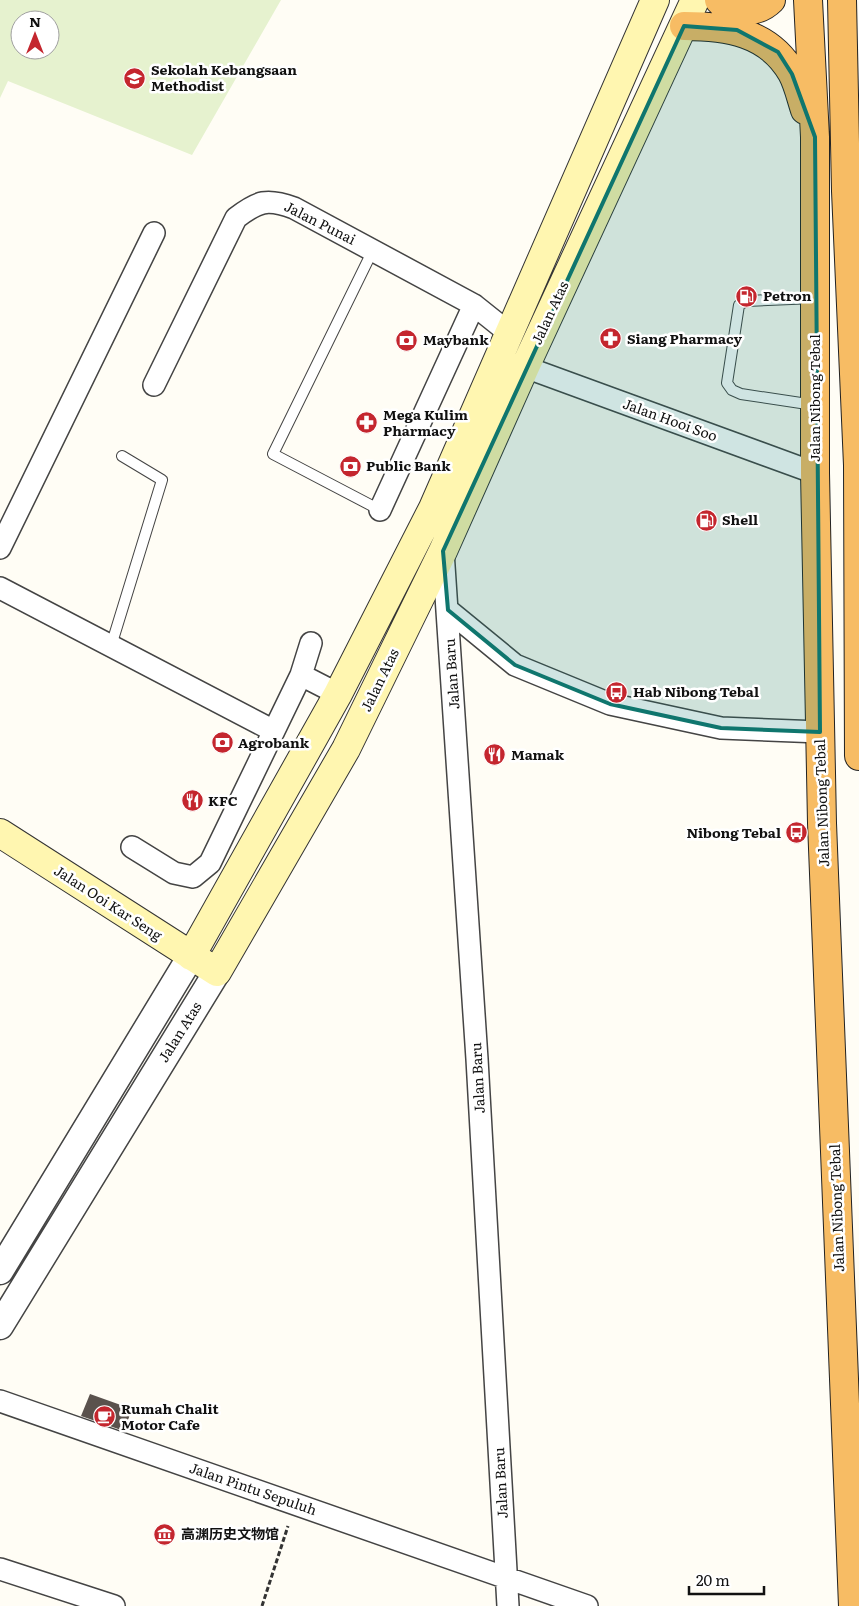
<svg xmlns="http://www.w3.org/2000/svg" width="859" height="1606" viewBox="0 0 859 1606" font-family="Literata,'Noto Sans SC',serif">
  <rect width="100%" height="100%" fill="#fffdf5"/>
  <!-- pitch -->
  <path fill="#e6f2cf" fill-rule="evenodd" d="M 0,0 L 281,0 L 192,155 L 8,81 L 0,98 ZM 20,20 L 50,20 L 50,50 L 20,50 Z"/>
  <!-- building -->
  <path fill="#5a524d" d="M 90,1394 L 132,1409 L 124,1431 L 81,1416 Z"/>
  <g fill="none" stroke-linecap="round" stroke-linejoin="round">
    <defs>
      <path id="service" d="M 373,250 L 273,454 L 380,510
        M 814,405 L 741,394 L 732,390 L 727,383 L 739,305 L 747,301 L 815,298
        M 111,646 L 162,480 L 122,456"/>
      <path id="minor" d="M 525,367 L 815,473
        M 154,385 L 236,218 C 258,201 267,198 294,208 L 474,305 L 509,333
        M 380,510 L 474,305
        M 0,548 L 154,233
        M 443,551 L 477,1059 L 508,1606
        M 0,588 L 274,731
        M 448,610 L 515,665 L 610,704 L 721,728 L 820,732
        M 301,675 L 338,694
        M 132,847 L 174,873 L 193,877 L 210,863 L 301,675 L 311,643
        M 0,1401 L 587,1606
        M 0,1569 L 114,1606"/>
      <path id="tertiary" d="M 0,1271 L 191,956
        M 0,1326 L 217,972"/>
      <path id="secondary" d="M 0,833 L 217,972 L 346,749 L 443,551 L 525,367 L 695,0
        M 191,956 L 338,694 L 433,508 L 655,0"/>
      <path id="trunk" d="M 719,0 C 732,15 758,13 771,0
        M 808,0 L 815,137 L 815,473 L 822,823 L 853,1606
        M 842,0 L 846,191 L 858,465 L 859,756
        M 684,26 C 726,26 769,32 792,73 C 798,84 801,98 805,110"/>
    </defs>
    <!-- service casing -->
    <use href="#service" stroke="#444" stroke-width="12"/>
    <!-- minor casing -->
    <use href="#minor" stroke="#444" stroke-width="24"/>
    <!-- tertiary casing -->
    <use href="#tertiary" stroke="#444" stroke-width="29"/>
    <!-- secondary casing -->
    <use href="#secondary" stroke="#333" stroke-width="30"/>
    <!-- trunk casing -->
    <use href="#trunk" stroke="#222" stroke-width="30"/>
    <!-- path -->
    <path stroke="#333" stroke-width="3" stroke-dasharray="5 2.5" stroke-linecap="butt" d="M 262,1606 L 288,1526"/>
    <!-- service -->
    <use href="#service" stroke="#fff" stroke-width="10"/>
    <!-- minor -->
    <use href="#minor" stroke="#fff" stroke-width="21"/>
    <!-- tertiary -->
    <use href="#tertiary" stroke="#fff" stroke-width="26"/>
    <!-- secondary -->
    <use href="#secondary" stroke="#fff6b0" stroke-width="28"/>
    <!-- trunk -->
    <use href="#trunk" stroke="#f7bc64" stroke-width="28"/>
  </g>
  <!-- marked area -->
  <path fill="#0f766e" fill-opacity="0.2" stroke="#0f766e" stroke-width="4" stroke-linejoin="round" d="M 684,26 L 737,30 L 778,52 L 792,74 L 815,137 L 820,732 L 721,728 L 610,704 L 515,665 L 448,610 L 443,551 Z"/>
  <!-- icons -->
  <defs>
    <symbol id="school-disc" viewBox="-11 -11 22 22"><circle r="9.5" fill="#c4262e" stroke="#fff"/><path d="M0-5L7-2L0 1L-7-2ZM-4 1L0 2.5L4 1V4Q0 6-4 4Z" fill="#fff"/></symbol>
    <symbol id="fuel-disc" viewBox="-11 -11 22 22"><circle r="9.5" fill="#c4262e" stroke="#fff"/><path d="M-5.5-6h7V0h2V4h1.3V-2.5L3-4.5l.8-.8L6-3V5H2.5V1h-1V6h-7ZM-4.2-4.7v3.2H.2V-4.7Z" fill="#fff"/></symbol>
    <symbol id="pharmacy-disc" viewBox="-11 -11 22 22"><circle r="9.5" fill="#c4262e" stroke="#fff"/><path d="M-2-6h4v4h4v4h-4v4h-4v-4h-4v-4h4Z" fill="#fff"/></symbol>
    <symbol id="bank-disc" viewBox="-11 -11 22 22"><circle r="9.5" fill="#c4262e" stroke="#fff"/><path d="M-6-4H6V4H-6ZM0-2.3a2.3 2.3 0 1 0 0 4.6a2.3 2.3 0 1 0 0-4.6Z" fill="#fff"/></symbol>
    <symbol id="bus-disc" viewBox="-11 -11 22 22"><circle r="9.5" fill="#c4262e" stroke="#fff"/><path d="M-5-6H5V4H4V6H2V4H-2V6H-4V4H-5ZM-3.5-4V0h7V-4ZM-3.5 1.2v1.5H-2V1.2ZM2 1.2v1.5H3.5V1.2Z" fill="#fff"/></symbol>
    <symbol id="restaurant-disc" viewBox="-11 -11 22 22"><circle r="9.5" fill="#c4262e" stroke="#fff"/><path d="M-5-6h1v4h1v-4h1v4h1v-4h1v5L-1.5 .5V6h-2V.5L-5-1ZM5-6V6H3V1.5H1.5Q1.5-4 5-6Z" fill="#fff"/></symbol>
    <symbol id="cafe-disc" viewBox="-11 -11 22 22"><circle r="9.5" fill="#c4262e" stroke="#fff"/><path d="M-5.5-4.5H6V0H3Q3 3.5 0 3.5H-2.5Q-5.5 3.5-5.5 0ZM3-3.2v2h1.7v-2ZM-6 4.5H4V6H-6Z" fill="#fff"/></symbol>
    <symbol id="museum-disc" viewBox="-11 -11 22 22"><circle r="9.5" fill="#c4262e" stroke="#fff"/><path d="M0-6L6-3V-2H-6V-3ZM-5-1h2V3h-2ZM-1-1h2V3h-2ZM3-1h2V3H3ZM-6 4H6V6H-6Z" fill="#fff"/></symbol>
  </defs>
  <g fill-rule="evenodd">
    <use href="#school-disc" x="122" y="66" width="25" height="25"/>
    <use href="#fuel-disc" x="734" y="284" width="25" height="25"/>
    <use href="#pharmacy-disc" x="598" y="326" width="25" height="25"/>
    <use href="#bank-disc" x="394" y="328" width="25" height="25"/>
    <use href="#pharmacy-disc" x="354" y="410" width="25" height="25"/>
    <use href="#bank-disc" x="338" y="454" width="25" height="25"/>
    <use href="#fuel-disc" x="694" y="508" width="25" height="25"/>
    <use href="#bus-disc" x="604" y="680" width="25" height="25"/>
    <use href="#bank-disc" x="210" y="730" width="25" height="25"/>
    <use href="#restaurant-disc" x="482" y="742" width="25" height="25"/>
    <use href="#restaurant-disc" x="180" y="788" width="25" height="25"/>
    <use href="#bus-disc" x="784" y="820" width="25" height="25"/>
    <use href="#cafe-disc" x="92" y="1404" width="25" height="25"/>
    <use href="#museum-disc" x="152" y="1522" width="25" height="25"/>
  </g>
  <g text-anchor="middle" stroke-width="5" stroke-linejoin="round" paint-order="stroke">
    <!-- poi labels -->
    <g font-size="14" font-weight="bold" fill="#111" stroke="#fff" text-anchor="start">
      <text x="151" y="75">Sekolah Kebangsaan<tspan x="151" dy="16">Methodist</tspan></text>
      <text x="763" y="301">Petron</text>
      <text x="627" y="344">Siang Pharmacy</text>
      <text x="423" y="345">Maybank</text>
      <text x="383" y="420">Mega Kulim<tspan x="383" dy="16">Pharmacy</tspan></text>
      <text x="366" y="471">Public Bank</text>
      <text x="722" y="525">Shell</text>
      <text x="633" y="697">Hab Nibong Tebal</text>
      <text x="238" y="748">Agrobank</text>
      <text x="511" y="760">Mamak</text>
      <text x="208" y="806">KFC</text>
      <text x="781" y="838" text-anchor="end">Nibong Tebal</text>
      <text x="121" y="1414">Rumah Chalit<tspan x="121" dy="16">Motor Cafe</tspan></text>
      <text x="181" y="1539">高渊历史文物馆</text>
    </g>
    <!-- street labels -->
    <g font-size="14" fill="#111" stroke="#fff">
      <text transform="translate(320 223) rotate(27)" y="5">Jalan Punai</text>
      <text transform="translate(550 313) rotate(-65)" y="5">Jalan Atas</text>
      <text transform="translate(815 398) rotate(-90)" y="5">Jalan Nibong Tebal</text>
      <text transform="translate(670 420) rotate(20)" y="5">Jalan Hooi Soo</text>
      <text transform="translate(452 674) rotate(-94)" y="5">Jalan Baru</text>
      <text transform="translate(380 680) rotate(-64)" y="5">Jalan Atas</text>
      <text transform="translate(822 803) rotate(-92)" y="5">Jalan Nibong Tebal</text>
      <text transform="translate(108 903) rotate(33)" y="5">Jalan Ooi Kar Seng</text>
      <text transform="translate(180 1032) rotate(-58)" y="5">Jalan Atas</text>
      <text transform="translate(478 1078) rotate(-93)" y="5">Jalan Baru</text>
      <text transform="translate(837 1208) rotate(-92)" y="5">Jalan Nibong Tebal</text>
      <text transform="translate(501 1483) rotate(-93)" y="5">Jalan Baru</text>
      <text transform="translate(253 1489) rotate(19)" y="5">Jalan Pintu Sepuluh</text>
    </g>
  </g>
  <!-- north arrow -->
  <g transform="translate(35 35)"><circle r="24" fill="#ffffff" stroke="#a0a0a0"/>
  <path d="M0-4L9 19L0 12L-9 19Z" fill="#c4262e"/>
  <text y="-8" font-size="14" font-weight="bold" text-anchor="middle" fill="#111111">N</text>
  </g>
  <!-- scale -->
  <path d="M689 1586v8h75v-8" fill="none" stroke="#111111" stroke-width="2.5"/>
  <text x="696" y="1586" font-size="15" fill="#111111" stroke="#ffffff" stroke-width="4" paint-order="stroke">20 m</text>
</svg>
